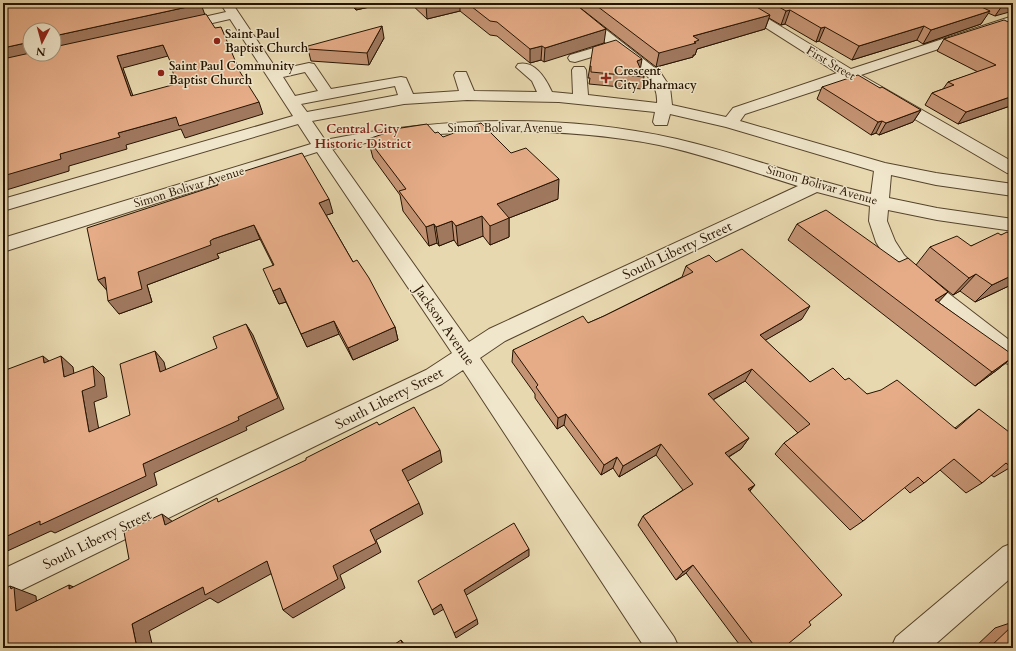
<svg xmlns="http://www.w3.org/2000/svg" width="1016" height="651" viewBox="0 0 1016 651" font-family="Cardo,serif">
  <rect width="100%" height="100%" fill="#e8d8af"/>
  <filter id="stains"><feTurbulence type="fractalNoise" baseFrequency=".005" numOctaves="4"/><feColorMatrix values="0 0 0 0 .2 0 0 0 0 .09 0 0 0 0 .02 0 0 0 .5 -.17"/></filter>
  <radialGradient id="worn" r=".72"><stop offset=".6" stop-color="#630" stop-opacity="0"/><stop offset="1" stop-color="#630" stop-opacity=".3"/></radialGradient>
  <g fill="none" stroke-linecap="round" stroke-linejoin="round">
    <defs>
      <path id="minor" d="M 220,3 L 232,3 L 277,70 L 309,63 L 314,64 L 331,89 L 401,77 L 406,78 L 413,94 L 459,91 L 454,75 L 456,72 L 466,72 L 474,91 L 537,92 L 532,81 L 516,67 L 518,64 C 535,60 546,79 552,92 L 573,94 L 572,70 L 574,67 L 584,67 L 586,70 L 588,95 L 657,103 C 659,77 633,64 615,50 L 575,62 L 570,61 L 568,58 L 570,55 L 607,44 L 558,3 L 572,3 L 660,72 L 670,87 L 672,105 L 726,117 L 733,108 L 837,73 L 727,3 L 742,3 L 851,69 L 1013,16 L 1013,24 L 861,75 L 1013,162 L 1013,174 L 1007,173 L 848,80 L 745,114 L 740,121 L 885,163 L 936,173 L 1013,184 L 1013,196 L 936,185 L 891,175 L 889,198 L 937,208 L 1013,219 L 1013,231 L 937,220 L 888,210 L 887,221 L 895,241 L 904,255 L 922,273 L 1013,343 L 1013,365 L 1005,363 L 908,283 L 890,265 L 876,242 L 869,221 L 870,206 L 817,192 L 505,341 L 480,358 L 674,637 L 679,648 L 645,648 L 463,370 L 442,384 L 3,599 L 3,569 L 426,370 L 452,353 L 317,152 L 3,252 L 3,238 L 311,144 L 298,124 L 3,211 L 3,199 L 293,116 L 230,19 L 182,30 L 175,26 L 177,23 L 226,12 ZM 305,72 L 318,91 L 295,96 L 283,77 ZM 395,86 L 398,95 L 307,112 L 301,104 ZM 467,100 L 559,102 L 655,112 L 653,122 L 655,125 L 667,125 L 670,114 L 726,127 L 874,171 L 871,194 C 806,179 742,154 677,139 C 561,113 441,117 325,140 L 312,121 L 404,104 ZM 490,131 C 547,131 603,134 659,145 C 706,155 752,172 798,186 L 489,329 L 469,342 L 332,149 L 405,136 Z
        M 1013,543 L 1013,576 L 931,648 L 891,648 L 896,637 L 1003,547 Z"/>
    </defs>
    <!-- minor casing -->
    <use href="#minor" stroke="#56442c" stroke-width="2"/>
    <!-- minor -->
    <use href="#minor" fill="#f0e6cb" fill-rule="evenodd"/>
  </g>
  <!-- wall -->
  <path fill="#c59474" stroke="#261300" d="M 349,3 L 387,3 L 356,10 Z
    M 410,3 L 574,3 L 544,62 L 541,60 L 530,63 L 497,36 L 490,35 L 460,11 L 427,19 Z
    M 574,3 L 1013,3 L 995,16 L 988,13 L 981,24 L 923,44 L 917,40 L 852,60 L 819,41 L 816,42 L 785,24 L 781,25 L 769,18 L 765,29 L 697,49 L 695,55 L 693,55 L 693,57 L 656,67 Z
    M 1013,24 L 1013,105 L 958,124 L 925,105 L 932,93 L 943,89 L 948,82 L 978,72 L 937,51 L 944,39 Z
    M 384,38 L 369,65 L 311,61 L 308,49 Z
    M 590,66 L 641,69 L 644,77 L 642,89 L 589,84 L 590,78 L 588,78 Z
    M 822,87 L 880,88 L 921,110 L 913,122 L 879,135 L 876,133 L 871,135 L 817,99 Z
    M 435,133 L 443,137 L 558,199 L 509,218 L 509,237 L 490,245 L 483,236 L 458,246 L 454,240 L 439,246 L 437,243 L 429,246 L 403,211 L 400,195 L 373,158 L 368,139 Z
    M 333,213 L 326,215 L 353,262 L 395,327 L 398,340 L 353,360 L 339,334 L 307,347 L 286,302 L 279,304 L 273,291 L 273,265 L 260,239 L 220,253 L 217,254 L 219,258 L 147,285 L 152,302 L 119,314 L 107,290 L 98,280 Z
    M 797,224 L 899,262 L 916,265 L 930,247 L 971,246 L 1001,235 L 1013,236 L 1013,284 L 975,302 L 960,291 L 953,295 L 928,275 L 948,292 L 938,302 L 1013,357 L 997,370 L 975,386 L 788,240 Z
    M 716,262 L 802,319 L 765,340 L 810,382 L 845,380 L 867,394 L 955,428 L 979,409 L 1011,467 L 994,477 L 991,475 L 982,483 L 966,493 L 940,470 L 924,483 L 910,493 L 904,487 L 863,521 L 850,530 L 775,454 L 784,443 L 798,433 L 745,381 L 713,400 L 749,438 L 741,449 L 729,457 L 755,485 L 750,491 L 809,622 L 783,648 L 742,648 L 686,573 L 676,580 L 638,525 L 643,516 L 683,490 L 656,455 L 619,477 L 613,468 L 601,475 L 564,425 L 557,429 L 535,398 L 535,394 L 512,362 L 513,350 L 588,323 L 604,316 L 682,277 L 686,266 Z
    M 1013,622 L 1013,648 L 974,648 L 995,628 Z"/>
  <!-- shaded-wall -->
  <path fill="#a0785e" stroke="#261300" d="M 355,3 L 387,3 L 356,10 Z
    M 435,3 L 460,3 L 460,11 L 427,19 L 426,5 Z
    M 1004,3 L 1013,3 L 1013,11 L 995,16 Z
    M 201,4 L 205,15 L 54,49 L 54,36 Z
    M 790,10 L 785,24 L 781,25 L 786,11 Z
    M 990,11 L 981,24 L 923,44 L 931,30 Z
    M 770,15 L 765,29 L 697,49 L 695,55 L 693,55 L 693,57 L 656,67 L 659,53 L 693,36 Z
    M 382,26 L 384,38 L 369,65 L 367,53 Z
    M 924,26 L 917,40 L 852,60 L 859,46 Z
    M 825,27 L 819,41 L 816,42 L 821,28 Z
    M 606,29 L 604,43 L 544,62 L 545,48 Z
    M 30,42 L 30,54 L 3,61 L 3,48 Z
    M 163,45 L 168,56 L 123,68 L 137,107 L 131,96 L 117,56 Z
    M 542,46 L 541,60 L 530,63 L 530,49 Z
    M 642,59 L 640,71 L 637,61 Z
    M 1013,96 L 1013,105 L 958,124 L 966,112 Z
    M 259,102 L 263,114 L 185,138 L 181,129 L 126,145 L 127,149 L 69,166 L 69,171 L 3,191 L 3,176 L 60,154 L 118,133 L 176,117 Z
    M 921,110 L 913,122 L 879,135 L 886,123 Z
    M 882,121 L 876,133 L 871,135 L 878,122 Z
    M 559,179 L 558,199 L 509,218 L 509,237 L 490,245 L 490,226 L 497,204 Z
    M 329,199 L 333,213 L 324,216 L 319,203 Z
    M 482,216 L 483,236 L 458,246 L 456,226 Z
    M 452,221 L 454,240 L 439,246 L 436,227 Z
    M 434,224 L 437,243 L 429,246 L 426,227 Z
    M 254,225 L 260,239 L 220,253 L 217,254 L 219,258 L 147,285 L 152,302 L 119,314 L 108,301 L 138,272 L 213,239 Z
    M 976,274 L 960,291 L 953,295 L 969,278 Z
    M 1013,275 L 1013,284 L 975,302 L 992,285 Z
    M 105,277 L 109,293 L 98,280 Z
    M 280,288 L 286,302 L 279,304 L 273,291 Z
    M 948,292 L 934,307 L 935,300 Z
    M 810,306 L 802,319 L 752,348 L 760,335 Z
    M 334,321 L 339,334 L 307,347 L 301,334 Z
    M 246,324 L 253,335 L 284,409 L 246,427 L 247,430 L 154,473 L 157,485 L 55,533 L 51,531 L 3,553 L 3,538 L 143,464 L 238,417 Z
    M 395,327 L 398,340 L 353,360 L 348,348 Z
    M 155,351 L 164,362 L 169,383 L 160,372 Z
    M 43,356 L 56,367 L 44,363 Z
    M 61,356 L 73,367 L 76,388 L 64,377 Z
    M 1013,357 L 997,370 L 975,386 L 992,372 Z
    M 93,366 L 104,377 L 107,397 L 94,402 L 101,442 L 89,432 L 82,391 Z
    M 752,369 L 745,381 L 702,406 L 708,394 Z
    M 566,414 L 564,425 L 557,429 L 558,418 Z
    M 749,438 L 741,449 L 718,463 L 725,453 Z
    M 661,444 L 656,455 L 619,477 L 623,466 Z
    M 440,450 L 442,462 L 406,482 L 402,470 Z
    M 617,457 L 613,468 L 601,475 L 604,465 Z
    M 755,485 L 746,494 L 748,489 Z
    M 419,503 L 423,514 L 376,540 L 381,552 L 340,575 L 345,588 L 293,618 L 283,610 L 333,566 L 370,530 Z
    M 162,514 L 176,524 L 165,525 Z
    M 529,549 L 529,556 L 465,596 L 464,590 Z
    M 267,561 L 278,570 L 218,603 L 210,598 L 149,631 L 153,648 L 137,648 L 132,624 L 203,587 Z
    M 693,565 L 686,573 L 676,580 L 683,572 Z
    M 69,585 L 88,593 L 69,589 Z
    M 10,586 L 36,596 L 38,619 L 16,611 Z
    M 441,604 L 444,609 L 434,615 L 432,610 Z
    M 477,619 L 478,624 L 456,638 L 454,633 Z
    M 401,640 L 405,645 L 406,648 L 404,648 Z"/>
  <!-- building -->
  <path fill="#e5ac87" stroke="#261300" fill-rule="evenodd" d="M 3,3 L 200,3 L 201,4 L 54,36 L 54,30 L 30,30 L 30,42 L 3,48 Z
    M 423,3 L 435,3 L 426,5 Z
    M 467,3 L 574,3 L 606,29 L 545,48 L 542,46 L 530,49 L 497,22 L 490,21 Z
    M 593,3 L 750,3 L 770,15 L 693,36 L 699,40 L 694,42 L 696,43 L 659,53 Z
    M 772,3 L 973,3 L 990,11 L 931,30 L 924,26 L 859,46 L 825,27 L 821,28 L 790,10 L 786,11 Z
    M 206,14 L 215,28 L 221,27 L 240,72 L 259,102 L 179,126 L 176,117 L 118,133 L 120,137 L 60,154 L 61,159 L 3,176 L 3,59 L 30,53 L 30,54 L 54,54 L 54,47 ZM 163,45 L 170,61 L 176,84 L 131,96 L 117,56 Z
    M 1004,20 L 1013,24 L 1013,96 L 966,112 L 932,93 L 954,85 L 948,82 L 996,65 L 944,39 Z
    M 382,26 L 367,53 L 308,49 L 308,46 Z
    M 616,40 L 642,59 L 637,61 L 644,77 L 591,72 L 591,66 L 590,66 L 593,47 Z
    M 858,75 L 880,88 L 882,87 L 921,110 L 886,123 L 882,121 L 878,122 L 822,87 Z
    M 481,123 L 511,153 L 526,148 L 559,179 L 497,204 L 509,218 L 490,226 L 482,216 L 456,226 L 452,221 L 436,227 L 434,224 L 426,227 L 399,191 L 406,189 L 368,139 L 401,128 L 427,124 L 435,133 L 438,132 L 443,137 Z
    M 302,153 L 329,199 L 319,203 L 353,262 L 357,260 L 369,278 L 395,327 L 348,348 L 334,321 L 301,334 L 280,288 L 273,291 L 263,269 L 274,265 L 254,225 L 213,239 L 210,241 L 211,245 L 138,272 L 142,289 L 108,301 L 105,277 L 98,280 L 87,228 L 218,185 L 216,180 Z
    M 826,210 L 899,262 L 908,258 L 948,292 L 935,300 L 1013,355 L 1013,357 L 992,372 L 797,224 Z
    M 1007,232 L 1013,236 L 1013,275 L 992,285 L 976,274 L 969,278 L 930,247 L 957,236 L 971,246 L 998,233 L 1001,235 Z
    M 742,249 L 810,306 L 760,335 L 810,382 L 833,368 L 845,380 L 849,378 L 867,394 L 881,390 L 897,380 L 956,429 L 979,409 L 1013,435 L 1013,465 L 1011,467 L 1006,463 L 982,483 L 954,459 L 924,483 L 918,477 L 863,521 L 784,443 L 810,424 L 752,369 L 708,394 L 749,438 L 725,453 L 755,485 L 748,489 L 842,595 L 809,622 L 811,625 L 783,648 L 756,648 L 693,565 L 683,572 L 643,516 L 693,484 L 661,444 L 623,466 L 617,457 L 604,465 L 566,414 L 558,418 L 536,387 L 538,385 L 513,350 L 583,316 L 588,323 L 604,316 L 693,272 L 686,266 L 709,255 L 716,262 Z
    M 246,324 L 278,398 L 238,417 L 239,420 L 143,464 L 146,476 L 40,525 L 40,521 L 3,538 L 3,371 L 43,356 L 44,363 L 61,356 L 64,377 L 93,366 L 95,386 L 82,391 L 89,432 L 130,415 L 120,364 L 155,351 L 160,372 L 217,348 L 213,337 Z
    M 414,407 L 440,450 L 402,470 L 419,503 L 370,530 L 376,543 L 333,566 L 338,579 L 283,610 L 267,561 L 205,595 L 203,587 L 132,624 L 137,648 L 3,648 L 3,590 L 10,586 L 11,589 L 14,587 L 16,611 L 69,585 L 69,589 L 129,559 L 124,532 L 162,514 L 165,525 L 217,498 L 218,502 L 306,460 L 306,458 L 377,422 L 379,425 Z
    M 514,523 L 529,549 L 464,590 L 477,619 L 454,633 L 441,604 L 432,610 L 418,581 Z
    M 1013,625 L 1013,648 L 989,648 Z
    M 401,640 L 404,648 L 389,648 Z"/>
  <!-- markers -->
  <g fill="#8f2418" stroke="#f0e6cb" stroke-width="1.5">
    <circle cx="217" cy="41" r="4"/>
    <circle cx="161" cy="73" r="4"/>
    <path d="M604 72h4v4h4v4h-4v4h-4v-4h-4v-4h4z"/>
  </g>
  <g text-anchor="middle" stroke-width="3" stroke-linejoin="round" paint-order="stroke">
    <!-- far-poi labels -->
    <g font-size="12" font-weight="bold" fill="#261300" stroke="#f0e6cb" text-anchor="start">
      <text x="225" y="38">Saint Paul<tspan x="225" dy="14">Baptist Church</tspan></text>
      <text x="169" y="70">Saint Paul Community<tspan x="169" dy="14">Baptist Church</tspan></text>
      <text x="614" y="75">Crescent<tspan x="614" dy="14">City Pharmacy</tspan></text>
    </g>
    <!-- far-street labels -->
    <g font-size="12" fill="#261300" stroke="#f0e6cb">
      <text transform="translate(831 63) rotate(31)" y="4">First Street</text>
      <text x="505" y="132">Simon Bolivar Avenue</text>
      <text transform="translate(822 185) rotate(16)" y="4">Simon Bolivar Avenue</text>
      <text transform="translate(189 187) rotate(-17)" y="4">Simon Bolivar Avenue</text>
    </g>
    <!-- far-quarter labels -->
    <g font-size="13" font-weight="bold" fill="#7a1f14" stroke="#f0e6cb">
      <text x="363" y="133">Central City<tspan x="363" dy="15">Historic District</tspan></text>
    </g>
    <!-- street labels -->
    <g font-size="14" fill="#261300" stroke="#f0e6cb">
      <text transform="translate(677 250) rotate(-25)" y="5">South Liberty Street</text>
      <text transform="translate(445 325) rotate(55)" y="5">Jackson Avenue</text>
      <text transform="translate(389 398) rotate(-27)" y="5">South Liberty Street</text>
      <text transform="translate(97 539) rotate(-26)" y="5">South Liberty Street</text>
    </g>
  </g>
  <!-- margin -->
  <rect width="1016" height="651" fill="none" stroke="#e8d8af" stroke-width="16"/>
  <rect x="4" y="4" width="1008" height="643" fill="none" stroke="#261300" stroke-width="2"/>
  <rect x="8" y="8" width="1000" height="635" fill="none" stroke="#261300"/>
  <!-- north arrow -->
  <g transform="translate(42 42) rotate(186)"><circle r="19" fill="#f0e6cb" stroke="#9f927a"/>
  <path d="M0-3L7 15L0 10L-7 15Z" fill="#8f2418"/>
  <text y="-6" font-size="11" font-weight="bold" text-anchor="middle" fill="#261300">N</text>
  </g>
  <rect width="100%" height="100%" filter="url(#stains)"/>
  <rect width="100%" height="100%" fill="url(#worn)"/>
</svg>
